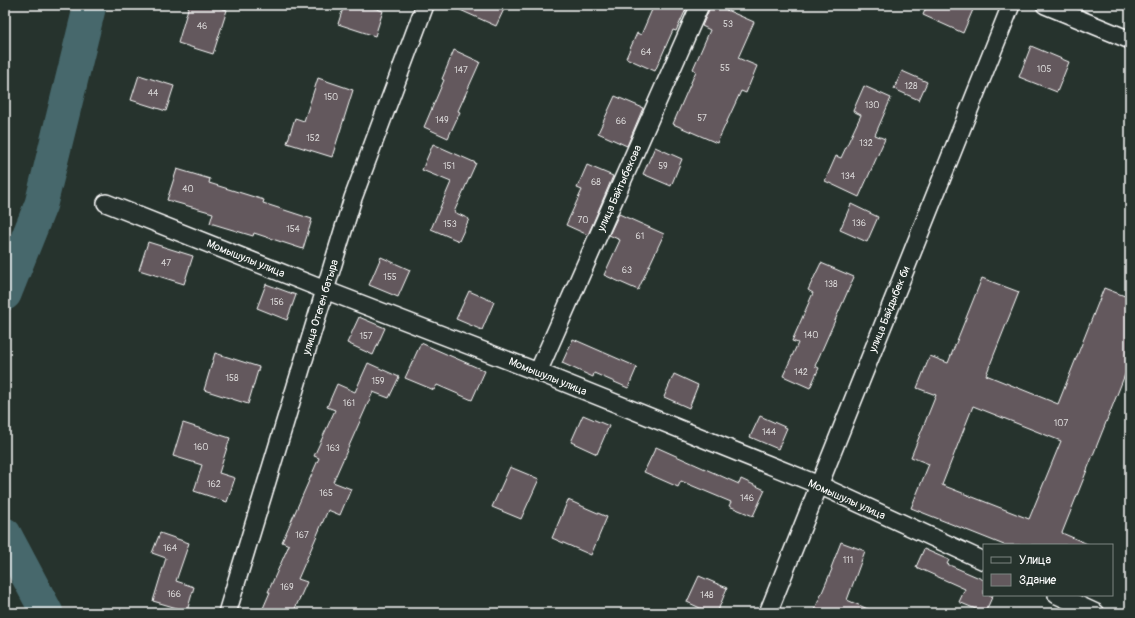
<svg xmlns="http://www.w3.org/2000/svg" width="1135" height="618" viewBox="0 0 1135 618" font-family="Pangolin,sans-serif">
  <rect width="100%" height="100%" fill="#26332d"/>
  <filter id="ink" filterUnits="userSpaceOnUse"><feTurbulence type="fractalNoise" baseFrequency=".025" numOctaves="2"/><feDisplacementMap in="SourceGraphic" scale="8" xChannelSelector="R" yChannelSelector="G"/><feConvolveMatrix kernelMatrix="1 2 1 2 8 2 1 2 1" color-interpolation-filters="sRGB"/></filter>
  <g filter="url(#ink)">
    <g fill="none" stroke-linecap="round" stroke-linejoin="round">
      <!-- river -->
      <path stroke="#46686c" stroke-width="33" d="M 5,294 L 41,204 L 90,5
        M 5,534 L 47,613"/>
    </g>
    <!-- building -->
    <path fill="#63595d" stroke="#fff" fill-rule="evenodd" d="M 189,5 L 211,5 L 227,10 L 213,54 L 178,43 Z
      M 344,5 L 365,5 L 383,11 L 375,36 L 338,24 Z
      M 449,5 L 506,5 L 496,26 Z
      M 654,5 L 688,5 L 676,31 L 673,30 L 655,71 L 626,58 L 637,33 L 641,35 Z
      M 711,5 L 715,5 L 754,22 L 738,58 L 757,66 L 746,93 L 741,91 L 717,143 L 673,124 L 696,71 L 693,69 L 710,30 L 702,26 Z
      M 927,5 L 975,5 L 963,33 L 923,15 Z
      M 1031,46 L 1069,62 L 1057,92 L 1019,77 Z
      M 454,50 L 480,62 L 458,111 L 460,112 L 448,138 L 424,127 L 444,80 L 442,79 Z
      M 902,71 L 927,82 L 919,100 L 894,89 Z
      M 139,75 L 174,86 L 166,111 L 131,100 Z
      M 318,78 L 353,90 L 332,157 L 287,143 L 295,118 L 304,121 Z
      M 864,86 L 891,98 L 875,135 L 885,139 L 859,197 L 825,181 L 836,156 L 841,158 L 861,115 L 853,111 Z
      M 615,96 L 643,108 L 627,146 L 598,133 Z
      M 433,144 L 476,163 L 454,212 L 469,219 L 459,241 L 431,229 L 451,182 L 422,170 Z
      M 655,147 L 682,159 L 671,186 L 643,174 Z
      M 587,165 L 613,176 L 588,235 L 566,225 L 582,190 L 577,188 Z
      M 177,169 L 210,179 L 209,183 L 264,200 L 263,203 L 312,219 L 303,249 L 254,233 L 253,236 L 210,223 L 213,213 L 167,200 Z
      M 851,204 L 878,217 L 867,242 L 840,230 Z
      M 619,214 L 664,234 L 638,290 L 604,275 L 620,240 L 609,235 Z
      M 148,242 L 193,256 L 184,284 L 139,270 Z
      M 381,257 L 410,270 L 398,297 L 369,285 Z
      M 821,263 L 854,277 L 815,366 L 819,368 L 810,388 L 783,376 L 798,343 L 792,341 L 813,293 L 808,290 Z
      M 982,278 L 1019,292 L 986,375 L 1058,404 L 1104,288 L 1130,298 L 1130,362 L 1062,533 L 1090,545 L 1004,545 L 911,508 L 929,464 L 911,457 L 936,395 L 917,388 L 930,356 L 948,363 ZM 973,406 L 1061,441 L 1029,519 L 942,485 Z
      M 266,284 L 296,295 L 287,320 L 257,308 Z
      M 469,291 L 494,302 L 482,330 L 456,319 Z
      M 359,317 L 385,328 L 373,355 L 347,343 Z
      M 573,339 L 637,367 L 628,388 L 594,373 L 593,377 L 562,363 Z
      M 421,343 L 485,371 L 472,400 L 437,385 L 434,390 L 405,378 Z
      M 215,353 L 259,367 L 248,404 L 204,390 Z
      M 368,363 L 399,377 L 389,398 L 373,392 L 333,482 L 351,489 L 340,515 L 328,510 L 298,579 L 307,582 L 293,613 L 261,613 L 270,592 L 268,592 L 289,545 L 282,542 L 319,458 L 314,456 L 335,410 L 327,407 L 337,384 L 355,392 Z
      M 674,374 L 698,385 L 689,408 L 664,397 Z
      M 583,415 L 609,426 L 597,454 L 571,442 Z
      M 760,416 L 787,428 L 778,449 L 750,437 Z
      M 183,423 L 230,438 L 219,473 L 235,478 L 227,502 L 194,491 L 202,465 L 173,456 Z
      M 656,447 L 739,484 L 741,479 L 765,490 L 753,516 L 729,506 L 731,502 L 681,481 L 678,487 L 644,472 Z
      M 510,467 L 539,479 L 521,519 L 492,507 Z
      M 568,500 L 607,517 L 591,555 L 552,538 Z
      M 160,533 L 189,543 L 176,581 L 194,587 L 187,611 L 153,601 L 166,558 L 152,553 Z
      M 841,542 L 865,551 L 847,600 L 877,613 L 825,613 L 815,609 L 832,569 L 831,568 Z
      M 924,549 L 949,560 L 947,564 L 984,580 L 984,595 L 993,595 L 985,613 L 959,602 L 965,589 L 916,567 Z
      M 699,576 L 727,588 L 717,613 L 711,613 L 687,602 Z"/>
    <g fill="none" stroke-linecap="round" stroke-linejoin="round">
      <defs>
        <path id="street" d="M 1045,5 L 1130,40
          M 106,203 L 325,290 L 538,372 L 819,485 L 984,561
          M 538,372 L 700,5
          M 1057,595 L 1096,613
          M 227,613 L 353,198 L 425,5
          M 768,613 L 1011,5"/>
      </defs>
      <!-- street casing -->
      <use href="#street" stroke="#fff" stroke-width="20"/>
      <!-- street -->
      <use href="#street" stroke="#26332d" stroke-width="17"/>
    </g>
  </g>
  <g text-anchor="middle" stroke-width="3" stroke-linejoin="round" paint-order="stroke">
    <!-- number labels -->
    <g font-size="9" fill="#d8d6d6">
      <text x="728" y="27">53</text>
      <text x="202" y="29">46</text>
      <text x="646" y="55">64</text>
      <text x="725" y="71">55</text>
      <text x="1044" y="72">105</text>
      <text x="461" y="73">147</text>
      <text x="911" y="89">128</text>
      <text x="153" y="96">44</text>
      <text x="331" y="100">150</text>
      <text x="872" y="108">130</text>
      <text x="702" y="121">57</text>
      <text x="442" y="123">149</text>
      <text x="621" y="124">66</text>
      <text x="313" y="141">152</text>
      <text x="866" y="146">132</text>
      <text x="449" y="169">151</text>
      <text x="663" y="169">59</text>
      <text x="848" y="179">134</text>
      <text x="596" y="185">68</text>
      <text x="188" y="192">40</text>
      <text x="583" y="223">70</text>
      <text x="859" y="226">136</text>
      <text x="450" y="227">153</text>
      <text x="293" y="232">154</text>
      <text x="640" y="239">61</text>
      <text x="166" y="266">47</text>
      <text x="627" y="273">63</text>
      <text x="390" y="280">155</text>
      <text x="831" y="287">138</text>
      <text x="277" y="305">156</text>
      <text x="811" y="338">140</text>
      <text x="366" y="339">157</text>
      <text x="801" y="375">142</text>
      <text x="232" y="381">158</text>
      <text x="378" y="384">159</text>
      <text x="349" y="406">161</text>
      <text x="1061" y="426">107</text>
      <text x="769" y="435">144</text>
      <text x="201" y="450">160</text>
      <text x="333" y="451">163</text>
      <text x="214" y="487">162</text>
      <text x="326" y="496">165</text>
      <text x="747" y="501">146</text>
      <text x="302" y="538">167</text>
      <text x="170" y="551">164</text>
      <text x="848" y="563">111</text>
      <text x="287" y="590">169</text>
      <text x="174" y="597">166</text>
      <text x="707" y="598">148</text>
    </g>
    <!-- street labels -->
    <g font-size="11" fill="#fff" stroke="#26332d">
      <text transform="translate(619 188) rotate(-66)" y="4">улица Байтыбекова</text>
      <text transform="translate(246 258) rotate(22)" y="4">Момышулы улица</text>
      <text transform="translate(320 307) rotate(-73)" y="4">улица Отеген батыра</text>
      <text transform="translate(889 309) rotate(-68)" y="4">улица Байдыбек би</text>
      <text transform="translate(548 376) rotate(22)" y="4">Момышулы улица</text>
      <text transform="translate(847 499) rotate(24)" y="4">Момышулы улица</text>
    </g>
  </g>
  <!-- margin -->
  <rect width="1135" height="618" fill="none" stroke="#26332d" stroke-width="20"/>
  <rect x="10" y="10" width="1115" height="598" fill="none" stroke="#fff" stroke-width="1.5" filter="url(#ink)"/>
  <!-- legend -->
  <rect x="983" y="544" width="130" height="52" fill="#26332d" stroke="#7d8581"/>
  <rect x="991" y="557" width="20" height="6" fill="#26332d" stroke="#7d8581"/>
  <text x="1019" y="564" font-size="12" fill="#ffffff">Улица</text>
  <rect x="991" y="574" width="20" height="12" fill="#63595d" stroke="#7d8581"/>
  <text x="1019" y="584" font-size="12" fill="#ffffff">Здание</text>
</svg>
